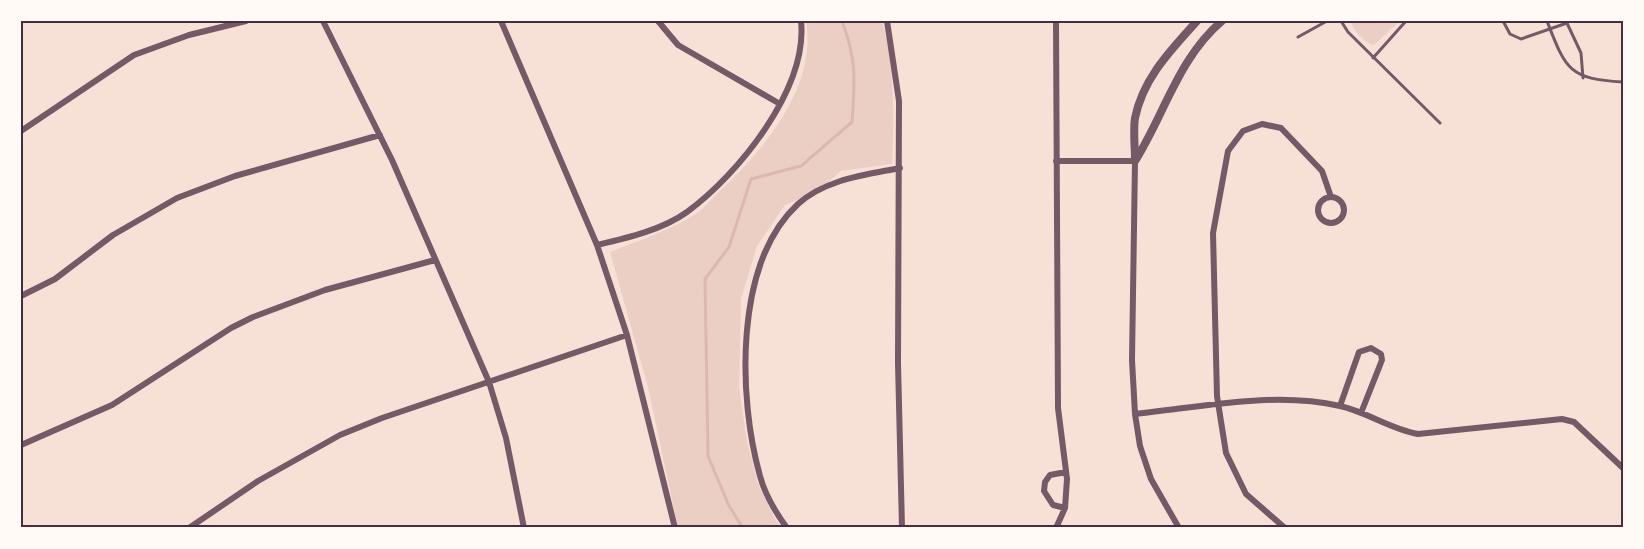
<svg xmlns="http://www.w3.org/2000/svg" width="1644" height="549" viewBox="0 0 1644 549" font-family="Helvetica,sans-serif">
  <rect width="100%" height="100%" fill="#f7e1d7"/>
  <!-- green -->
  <path fill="#ebcfc5" d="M 806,21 L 882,21 C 895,67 894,117 892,164 L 841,171 L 818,191 L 785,205 L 757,246 L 741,299 L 739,387 L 747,441 L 758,484 L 776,521 L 783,528 L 678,528 L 648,387 L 610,252 C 637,241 669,231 694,215 C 704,209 712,198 721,190 C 765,148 817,87 806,21 Z
    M 1351,21 L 1400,21 L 1374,45 C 1365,43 1352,30 1351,21 Z"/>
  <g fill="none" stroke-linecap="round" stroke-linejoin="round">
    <!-- stream -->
    <path stroke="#dcb8b0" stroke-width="3" d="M 743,528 L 729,506 L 708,456 L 705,279 L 729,247 L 751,179 L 801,166 L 852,122 C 855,81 857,60 842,21"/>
    <!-- service -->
    <path stroke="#755966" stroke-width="3" d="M 1341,21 L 1348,32 L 1440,123
      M 1503,21 L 1510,34 L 1521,39 L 1567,23
      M 1547,21 C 1566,70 1569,79 1623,82
      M 1566,21 L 1581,53 L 1583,78
      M 1298,37 L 1327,21
      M 1373,58 L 1406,21"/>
    <!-- minor -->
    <path stroke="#755966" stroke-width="6" d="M 323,21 L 392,160 L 489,382 L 506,438 L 524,528
      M 501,21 L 597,245 L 627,335 L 675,528
      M 658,21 L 678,45 L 780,104
      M 887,21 L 899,101 L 898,363 L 902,528
      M 21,131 L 134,55 L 189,35 L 246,21
      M 1056,161 L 1135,161 L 1132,360 L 1135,414 L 1140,446 L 1151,479 L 1179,528
      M1318 210a13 13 0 1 1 26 0a13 13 0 1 1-26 0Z
      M 597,245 C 627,238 662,230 687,212 C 739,174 808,88 801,21
      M 21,296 L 55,279 L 113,235 L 177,198 L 235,176 L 380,135
      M 1340,406 L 1359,352 L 1371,348 L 1381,354 L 1382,360 L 1361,413
      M 1135,414 C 1202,407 1274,391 1340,406 C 1367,412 1390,429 1418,434 L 1562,419 L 1574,422 L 1623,468
      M 21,445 L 112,405 L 231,328 L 253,317 L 325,290 L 435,260
      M 1065,508 L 1053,505 L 1044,491 L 1045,482 L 1050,475 L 1066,472
      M 189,528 L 258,481 L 340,435 L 382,418 L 627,335
      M 787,528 C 776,513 765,495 760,476 C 738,398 734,263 798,204 C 826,179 865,175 900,168
      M 1056,528 L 1065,508 L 1067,479 L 1058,408 L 1056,21
      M 1285,528 L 1246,494 L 1226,453 L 1217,396 L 1213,233 L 1228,151 L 1243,131 L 1262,124 L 1281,128 L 1322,171 L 1331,197"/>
    <!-- tertiary -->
    <path stroke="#755966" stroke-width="8" d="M 1135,160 C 1135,146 1133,131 1135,118 C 1143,78 1171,50 1197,21
      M 1135,161 C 1164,115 1179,57 1222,21"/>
  </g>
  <!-- border -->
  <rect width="1644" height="549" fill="none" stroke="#fffaf5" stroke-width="45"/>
  <rect x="22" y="22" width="1600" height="504" fill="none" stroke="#4a2c40" stroke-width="2"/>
</svg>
